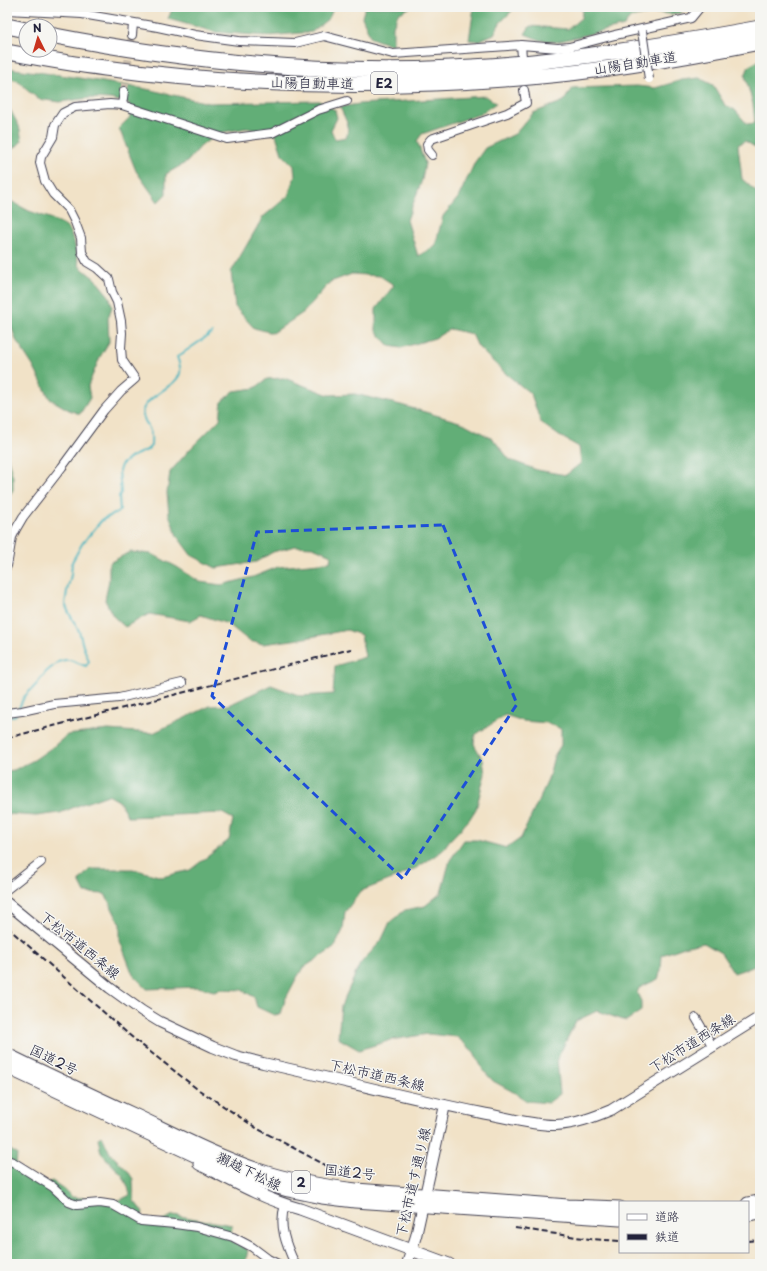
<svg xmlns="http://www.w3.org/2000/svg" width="767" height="1271" viewBox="0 0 767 1271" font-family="'Playpen Sans','Klee One',sans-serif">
  <rect width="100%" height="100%" fill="#f6f6f2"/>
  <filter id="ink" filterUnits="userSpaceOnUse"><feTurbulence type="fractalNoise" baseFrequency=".025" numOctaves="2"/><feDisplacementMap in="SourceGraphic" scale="8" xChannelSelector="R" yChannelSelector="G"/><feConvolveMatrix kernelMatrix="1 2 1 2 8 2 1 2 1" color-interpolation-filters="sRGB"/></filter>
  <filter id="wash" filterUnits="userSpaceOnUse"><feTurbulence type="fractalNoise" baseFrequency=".012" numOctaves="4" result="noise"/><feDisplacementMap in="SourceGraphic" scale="16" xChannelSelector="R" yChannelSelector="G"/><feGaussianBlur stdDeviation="0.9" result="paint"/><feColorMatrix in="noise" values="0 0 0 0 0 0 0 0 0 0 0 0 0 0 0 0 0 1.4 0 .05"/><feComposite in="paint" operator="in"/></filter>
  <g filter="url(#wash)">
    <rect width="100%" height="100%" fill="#f1e2c7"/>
    <!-- forest -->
    <path fill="#62ae77" stroke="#426859" d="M 173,7 L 334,7 L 329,18 L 312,32 L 268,36 L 215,32 L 168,19 Z
      M 365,7 L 411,7 L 398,14 L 393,26 L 393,46 L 371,38 L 362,17 Z
      M 474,7 L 515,7 L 515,8 L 500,23 L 494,34 L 478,41 L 469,40 Z
      M 583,7 L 685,7 L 681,13 L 671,14 L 655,13 L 630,18 L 624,26 L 556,42 L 540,40 L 525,34 L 530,26 L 568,29 L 581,18 Z
      M 760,60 L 760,150 L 745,141 L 738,145 L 742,179 L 760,195 L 760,951 L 759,952 L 758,965 L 734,973 L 721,953 L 704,943 L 687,946 L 662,955 L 661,970 L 658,979 L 639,988 L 637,993 L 641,1001 L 641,1011 L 626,1021 L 597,1011 L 576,1021 L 557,1059 L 560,1094 L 548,1103 L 527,1101 L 515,1093 L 493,1081 L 483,1070 L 474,1052 L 457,1037 L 428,1034 L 391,1040 L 359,1050 L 338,1038 L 341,1006 L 360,964 L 381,941 L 390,922 L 405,910 L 425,906 L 441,893 L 450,860 L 464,840 L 477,840 L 507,848 L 521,838 L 548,780 L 554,756 L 561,745 L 561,729 L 548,723 L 523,721 L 505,715 L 475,735 L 474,744 L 483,760 L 485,774 L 476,809 L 469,820 L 449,841 L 442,851 L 418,867 L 400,876 L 361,891 L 345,912 L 343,930 L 334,948 L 303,968 L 296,979 L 285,1000 L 281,1014 L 274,1015 L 257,1007 L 254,997 L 242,990 L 221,989 L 214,991 L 198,987 L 147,989 L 133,975 L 120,941 L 120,924 L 105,894 L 85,893 L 79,881 L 90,869 L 133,869 L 162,877 L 190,870 L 229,840 L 233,819 L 222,813 L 128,817 L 119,801 L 108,795 L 82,804 L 60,813 L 36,816 L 7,814 L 7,771 L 14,770 L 34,760 L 54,746 L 67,735 L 108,730 L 153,733 L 210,706 L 229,705 L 271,685 L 301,696 L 333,694 L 335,666 L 365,657 L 361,635 L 347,630 L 300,639 L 263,644 L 249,641 L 228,624 L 201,615 L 190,621 L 149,614 L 125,627 L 113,616 L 105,600 L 109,580 L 109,563 L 130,552 L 152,554 L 177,567 L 200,582 L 221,585 L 253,577 L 278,567 L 330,562 L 331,555 L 313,547 L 295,546 L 273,552 L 256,562 L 216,568 L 191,555 L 177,536 L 169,514 L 167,493 L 170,472 L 191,448 L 220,419 L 222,401 L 234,391 L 255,388 L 267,379 L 284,378 L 329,395 L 355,394 L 401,405 L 463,423 L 493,439 L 510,460 L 537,470 L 566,475 L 581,463 L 579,447 L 558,435 L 541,423 L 531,394 L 505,373 L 478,347 L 472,334 L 450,329 L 435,338 L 401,348 L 389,346 L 376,331 L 376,309 L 394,285 L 380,276 L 352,274 L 330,282 L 304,312 L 273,333 L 254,328 L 235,307 L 231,272 L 263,217 L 288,196 L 295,176 L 294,166 L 282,154 L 276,135 L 247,128 L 218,133 L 201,146 L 187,162 L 166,174 L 166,194 L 158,202 L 136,171 L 119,128 L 130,117 L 129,103 L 110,99 L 89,98 L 60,102 L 38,99 L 18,81 L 7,78 L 7,68 L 67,76 L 146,89 L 209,103 L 319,101 L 335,110 L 337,118 L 331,130 L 335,139 L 347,137 L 348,125 L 340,107 L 359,104 L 486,96 L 496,103 L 480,114 L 422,134 L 417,141 L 425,163 L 422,180 L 407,220 L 418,256 L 435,246 L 443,216 L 458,198 L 475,162 L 485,148 L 515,134 L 533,113 L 564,101 L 572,88 L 637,86 L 655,88 L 682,80 L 699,78 L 713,85 L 725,105 L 735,110 L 747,124 L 755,123 L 753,104 L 745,76 L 749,66 Z
      M 7,104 L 19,126 L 22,141 L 15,148 L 7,151 Z
      M 7,199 L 29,211 L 50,218 L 68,228 L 74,241 L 79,266 L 95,279 L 109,296 L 112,307 L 108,318 L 109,342 L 100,357 L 88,386 L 90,398 L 80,414 L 69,410 L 50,399 L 33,366 L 16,340 L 7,314 Z
      M 7,455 L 13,477 L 13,490 L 7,499 Z
      M 102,1136 L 110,1153 L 127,1170 L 133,1179 L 134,1201 L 143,1212 L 140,1223 L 157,1224 L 173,1215 L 232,1225 L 231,1240 L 248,1250 L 245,1264 L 7,1264 L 7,1148 L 17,1154 L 16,1167 L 29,1178 L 43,1184 L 52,1181 L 64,1189 L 72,1197 L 97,1199 L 120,1200 L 130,1195 L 128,1187 L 123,1176 L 101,1153 L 98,1138 Z"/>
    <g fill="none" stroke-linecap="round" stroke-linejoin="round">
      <!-- stream -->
      <path stroke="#46b5c0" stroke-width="2" d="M 19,708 L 24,697 L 36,685 L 46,672 L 58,662 L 65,660 L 70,660 L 86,666 L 89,661 L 83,646 L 79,631 L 69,613 L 65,604 L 67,591 L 71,575 L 72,562 L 82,544 L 102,520 L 118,512 L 120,510 L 119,497 L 121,493 L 119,471 L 121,465 L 131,457 L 147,450 L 151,446 C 151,441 152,435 150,431 C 148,424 141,418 143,410 C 148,395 177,386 180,373 C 181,368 179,362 177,357 L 212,333
        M 7,718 L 16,715"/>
    </g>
  </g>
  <g filter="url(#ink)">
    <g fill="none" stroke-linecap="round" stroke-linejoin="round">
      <!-- minor-tunnel -->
      <path stroke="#c8bcab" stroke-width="8" stroke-dasharray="8 4" stroke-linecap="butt" d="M 124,91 L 132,35"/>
      <defs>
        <path id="minor" d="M 7,10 L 82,14 L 158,27 L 195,35 L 239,41 L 295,43 L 324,36 L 393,54 L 521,45 L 558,48 L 569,47 L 615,35 L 669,23 L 691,18 L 700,7
          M 132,35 L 133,24
          M 521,45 L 522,57
          M 122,105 L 124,91
          M 432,155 L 428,150 L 427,144 L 431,139 L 507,113 L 526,103 L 524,90
          M 7,566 L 12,537 L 16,529 L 23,517 L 62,467 L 104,410 L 121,391 L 135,379 L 122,360 L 121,348 L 122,333 L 121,321 L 117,302 L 112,292 L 109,279 L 97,268 L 87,262 L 82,252 L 81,238 L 75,222 L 69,210 L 53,194 L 45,181 L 40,163 L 41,157 L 53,137 L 55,125 L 63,113 L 75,107 L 110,104 L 122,105 L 227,139 L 272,133 L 318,110 L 347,101
          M 7,713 L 22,711 L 54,704 L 119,698 L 182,683
          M 7,889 L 41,862
          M 696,1018 L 713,1047
          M 7,1160 L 13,1162 L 53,1187 L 69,1202 L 77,1205 L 100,1203 L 113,1205 L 141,1221 L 175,1224 L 197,1227 L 233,1237 L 252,1247 L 268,1259 L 278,1264
          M 285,1205 C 278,1225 286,1245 295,1264"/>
        <path id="tertiary" d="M 7,903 L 110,988 L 142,1011 L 160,1022 L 213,1047 L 236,1056 L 263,1063 C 336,1079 408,1098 482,1113 C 504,1117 535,1126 556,1125 C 576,1124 594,1117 611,1110 L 760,1017
          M 407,1264 L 416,1236 L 445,1105"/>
        <path id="secondary" d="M 199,1164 C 232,1181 264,1199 300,1209 L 449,1264"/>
        <path id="trunk" d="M 7,1055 C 50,1076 93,1096 136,1116 C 176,1135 216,1156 258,1170 C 290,1181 323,1186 356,1190 L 568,1206 L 620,1208
          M 7,1067 L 218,1166 L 257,1181 L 288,1190 L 322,1197 L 355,1201 L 620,1219
          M 748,1204 L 760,1202
          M 748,1214 L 760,1212"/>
        <path id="motorway" d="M 7,26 L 26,30
          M 50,35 C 189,62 331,76 472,67 C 568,61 665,45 760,28
          M 7,52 C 39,58 72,64 105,68 C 245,87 389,89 530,77 C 607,71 685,57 760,42"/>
      </defs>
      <!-- minor casing -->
      <use href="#minor" stroke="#413f50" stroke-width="10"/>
      <!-- tertiary casing -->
      <use href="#tertiary" stroke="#413f50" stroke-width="12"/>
      <!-- secondary casing -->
      <use href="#secondary" stroke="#413f50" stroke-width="13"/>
      <!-- trunk casing -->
      <use href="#trunk" stroke="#413f50" stroke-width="15"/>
      <!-- motorway casing -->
      <use href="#motorway" stroke="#413f50" stroke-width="17"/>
      <!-- minor -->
      <use href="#minor" stroke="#fff" stroke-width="8"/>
      <!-- tertiary -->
      <use href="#tertiary" stroke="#fff" stroke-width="10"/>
      <!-- secondary -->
      <use href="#secondary" stroke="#fff" stroke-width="11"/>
      <!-- trunk -->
      <use href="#trunk" stroke="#fff" stroke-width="13"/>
      <!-- motorway -->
      <use href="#motorway" stroke="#fff" stroke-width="15"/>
      <!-- rail -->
      <path stroke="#22223b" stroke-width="2" stroke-dasharray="6 3" stroke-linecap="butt" d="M 7,738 L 351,649
        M 7,927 L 134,1039 L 196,1088 L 258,1129 L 344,1175
        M 515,1228 L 590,1239 L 620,1241
        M 748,1241 L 760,1240"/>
      <defs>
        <path id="minor-bridge" d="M 642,31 L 649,79"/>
      </defs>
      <!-- minor-bridge casing -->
      <use href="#minor-bridge" stroke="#413f50" stroke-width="10" stroke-linecap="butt"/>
      <!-- minor-bridge -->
      <use href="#minor-bridge" stroke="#fff" stroke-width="8"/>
    </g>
  </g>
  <!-- marked area -->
  <path fill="none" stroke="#1d4ed8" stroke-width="3" stroke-dasharray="8 5" stroke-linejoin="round" d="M 443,525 L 517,704 L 403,879 L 212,696 L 257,532 Z"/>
  <g text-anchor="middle" stroke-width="3" stroke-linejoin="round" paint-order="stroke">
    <!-- shield labels -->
    <g fill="#f6f6f2" stroke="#626272" stroke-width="1">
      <rect x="371" y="72" width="26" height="22" rx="3"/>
      <rect x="292" y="1171" width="18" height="22" rx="3"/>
    </g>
    <g font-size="13" font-weight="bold" fill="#22223b">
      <text x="384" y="88">E2</text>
      <text x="301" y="1187">2</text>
    </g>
    <!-- street labels -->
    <g font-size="14" fill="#22223b" stroke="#f6f6f2">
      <text transform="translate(635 63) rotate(-9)" y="5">山陽自動車道</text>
      <text transform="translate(312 83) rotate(1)" y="5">山陽自動車道</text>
      <text transform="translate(80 945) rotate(39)" y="5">下松市道西条線</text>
      <text transform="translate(692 1043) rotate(-32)" y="5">下松市道西条線</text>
      <text transform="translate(54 1060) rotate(26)" y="5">国道2号</text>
      <text transform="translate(377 1075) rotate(13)" y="5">下松市道西条線</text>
      <text transform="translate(249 1171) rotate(26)" y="5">獺越下松線</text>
      <text transform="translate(350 1172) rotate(6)" y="5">国道2号</text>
      <text transform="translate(413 1182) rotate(-77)" y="5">下松市道す通り線</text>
    </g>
  </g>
  <!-- margin -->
  <rect width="767" height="1271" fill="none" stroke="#f6f6f2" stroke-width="24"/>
  <!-- legend -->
  <rect x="619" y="1201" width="130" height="52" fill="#f6f6f2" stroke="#a1a1a9"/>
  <rect x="627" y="1214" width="20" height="6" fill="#ffffff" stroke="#a1a1a9"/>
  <text x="655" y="1221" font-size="12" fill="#22223b">道路</text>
  <rect x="627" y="1234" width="20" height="6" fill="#22223b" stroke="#a1a1a9"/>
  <text x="655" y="1241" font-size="12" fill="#22223b">鉄道</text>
  <!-- north arrow -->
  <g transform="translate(38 38) rotate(355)"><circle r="19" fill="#f6f6f2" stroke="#a1a1a9"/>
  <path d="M0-3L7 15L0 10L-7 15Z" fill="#c8321e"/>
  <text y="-6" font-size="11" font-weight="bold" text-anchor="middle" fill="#22223b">N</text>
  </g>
</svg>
